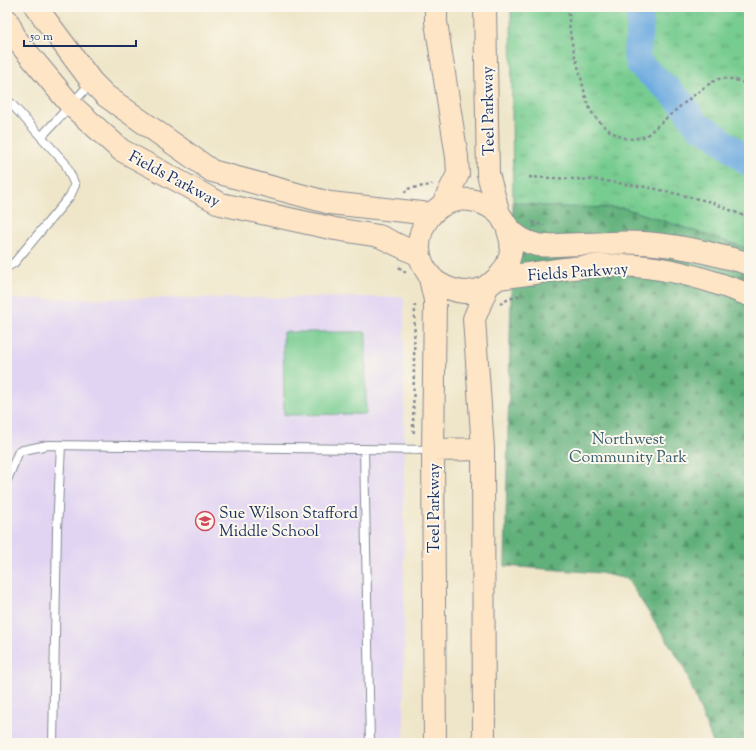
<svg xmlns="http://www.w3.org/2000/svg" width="756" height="750" viewBox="0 0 756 750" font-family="'Sorts Mill Goudy',serif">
  <defs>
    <pattern id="grass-tufts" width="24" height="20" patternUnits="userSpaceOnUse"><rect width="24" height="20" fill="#77cc90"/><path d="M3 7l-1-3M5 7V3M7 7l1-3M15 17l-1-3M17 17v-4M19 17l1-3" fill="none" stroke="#61a679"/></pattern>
    <pattern id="forest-firs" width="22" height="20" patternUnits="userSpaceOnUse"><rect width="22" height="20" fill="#61b07a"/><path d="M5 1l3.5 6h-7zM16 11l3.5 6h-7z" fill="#4f9067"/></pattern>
  </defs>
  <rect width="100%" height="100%" fill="#fbf7ec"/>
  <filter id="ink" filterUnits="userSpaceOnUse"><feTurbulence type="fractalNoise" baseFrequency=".025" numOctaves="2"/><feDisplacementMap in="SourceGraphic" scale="8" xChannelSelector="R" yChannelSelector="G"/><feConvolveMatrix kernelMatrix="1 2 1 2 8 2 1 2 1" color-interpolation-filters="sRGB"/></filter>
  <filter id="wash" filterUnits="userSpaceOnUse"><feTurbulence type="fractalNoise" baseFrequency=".012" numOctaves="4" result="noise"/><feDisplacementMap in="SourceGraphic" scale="16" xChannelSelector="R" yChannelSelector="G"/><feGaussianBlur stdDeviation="0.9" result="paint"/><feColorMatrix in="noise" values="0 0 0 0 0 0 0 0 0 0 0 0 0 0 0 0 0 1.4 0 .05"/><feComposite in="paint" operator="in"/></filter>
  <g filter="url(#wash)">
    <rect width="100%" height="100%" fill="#efe6c9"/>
    <!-- built -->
    <path fill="#e1d4f3" d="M 404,297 L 404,743 L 7,743 L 7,299 Z"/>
    <!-- grass -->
    <path fill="url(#grass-tufts)" stroke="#497e77" d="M 511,7 L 749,7 L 749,249 L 624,208 L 551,207 L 513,202 Z"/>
    <!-- forest -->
    <path fill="url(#forest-firs)" stroke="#3e706c" d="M 513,202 L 551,207 L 624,208 L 749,249 L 749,743 L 713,743 L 683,665 L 627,579 L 600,573 L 505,566 Z"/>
    <!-- pitch -->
    <path fill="#77cc90" stroke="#497e77" d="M 283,332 L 366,332 L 366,414 L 284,415 Z"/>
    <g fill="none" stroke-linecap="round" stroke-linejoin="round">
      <!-- river -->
      <path stroke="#6eace0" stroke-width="27" d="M 641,7 C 638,14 641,22 640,30 C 639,42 633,54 640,65 L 669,90 L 682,103 L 697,125 L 714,134 L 749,163"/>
    </g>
  </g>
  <g filter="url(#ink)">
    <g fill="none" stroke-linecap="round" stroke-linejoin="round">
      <defs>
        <path id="lane" d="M 7,99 L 65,163 L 75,185 L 70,196 L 14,263 L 7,267
          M 42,136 L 91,83
          M 364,449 L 370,743
          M 7,480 L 19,451 L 48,445 L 432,450
          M 53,743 L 57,530 L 61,445"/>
        <path id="secondary" d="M 36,7 L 92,82 L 106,96 L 212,171 L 330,203 L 431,214
          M 436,7 L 436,22 L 457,157 L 458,174 L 443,204
          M 485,7 L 488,174 L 499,214
          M 7,20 L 16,39 L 70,104 L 121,150 L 221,204 L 335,229 L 379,236 L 419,255
          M 507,226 C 508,231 510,236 511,241 C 514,267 491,293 464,292 C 454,291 446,288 438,283 C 428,277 420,262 419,250 C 418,227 432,205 457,200 C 471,198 488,203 499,214 C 502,217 504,222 507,226 C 515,236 525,242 537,245 C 543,246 552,245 558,245 C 575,244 592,244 610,243 C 648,241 683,246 720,256 C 729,258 740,260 749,264
          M 429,274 L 435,300 L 433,450 L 435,743
          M 499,278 C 547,272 598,261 647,267 C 683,271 716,282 749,295
          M 433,450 L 483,449
          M 484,743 L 483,449 L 474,319 L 488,285"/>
      </defs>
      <!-- lane casing -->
      <use href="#lane" stroke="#858a94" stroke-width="10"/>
      <!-- secondary casing -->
      <use href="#secondary" stroke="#858a94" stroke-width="24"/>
      <!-- path -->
      <path stroke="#858a94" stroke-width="2.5" stroke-dasharray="3 3" stroke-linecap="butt" d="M 569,7 C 568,30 573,51 580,73 C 583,85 585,98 590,109 C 596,121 612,135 625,138 C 632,140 639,138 646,136 C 657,126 709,80 719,79 C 729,77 740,81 749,85
        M 529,177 L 597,180 L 652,188 L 711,202 L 749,218
        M 405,193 L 406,189 L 431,185 L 432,184
        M 532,222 L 544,226
        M 399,267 L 407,274
        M 500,304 L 507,300 L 520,295
        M 414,433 L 413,428 L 415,302"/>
      <!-- lane -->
      <use href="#lane" stroke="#fff" stroke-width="8"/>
      <!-- secondary -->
      <use href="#secondary" stroke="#fee5c5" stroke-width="22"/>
    </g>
  </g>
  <!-- icons -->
  <defs>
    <symbol id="school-ring" viewBox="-11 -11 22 22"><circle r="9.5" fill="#fbf7ec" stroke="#d1495b" stroke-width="1.5"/><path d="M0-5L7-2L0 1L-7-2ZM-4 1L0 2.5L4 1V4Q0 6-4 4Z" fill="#d1495b"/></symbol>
  </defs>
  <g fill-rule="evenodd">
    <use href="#school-ring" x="194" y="510" width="22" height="22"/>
  </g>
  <g text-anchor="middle" stroke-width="4" stroke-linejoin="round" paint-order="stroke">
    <!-- street labels -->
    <g font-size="16" fill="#1b2f5e" stroke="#fbf7ec">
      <text transform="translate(487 111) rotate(-91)" y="6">Teel Parkway</text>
      <text transform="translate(175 178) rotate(28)" y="6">Fields Parkway</text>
      <text transform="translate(578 271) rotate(-4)" y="6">Fields Parkway</text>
      <text transform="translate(433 508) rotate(-90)" y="6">Teel Parkway</text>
    </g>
    <!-- park labels -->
    <g font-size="16" fill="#375e6d" stroke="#fbf7ec">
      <text x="628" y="444">Northwest<tspan x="628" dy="18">Community Park</tspan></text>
    </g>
    <!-- poi labels -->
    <g font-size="16" fill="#1b2f5e" stroke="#fbf7ec" text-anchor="start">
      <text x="219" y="518">Sue Wilson Stafford<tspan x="219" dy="18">Middle School</tspan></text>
    </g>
  </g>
  <!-- margin -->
  <rect width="756" height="750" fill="none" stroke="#fbf7ec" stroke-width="24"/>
  <!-- scale -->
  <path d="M24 40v6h112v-6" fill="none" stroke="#1b2f5e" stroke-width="2"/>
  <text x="30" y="40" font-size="12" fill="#1b2f5e" stroke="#fbf7ec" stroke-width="3" paint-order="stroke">50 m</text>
</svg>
